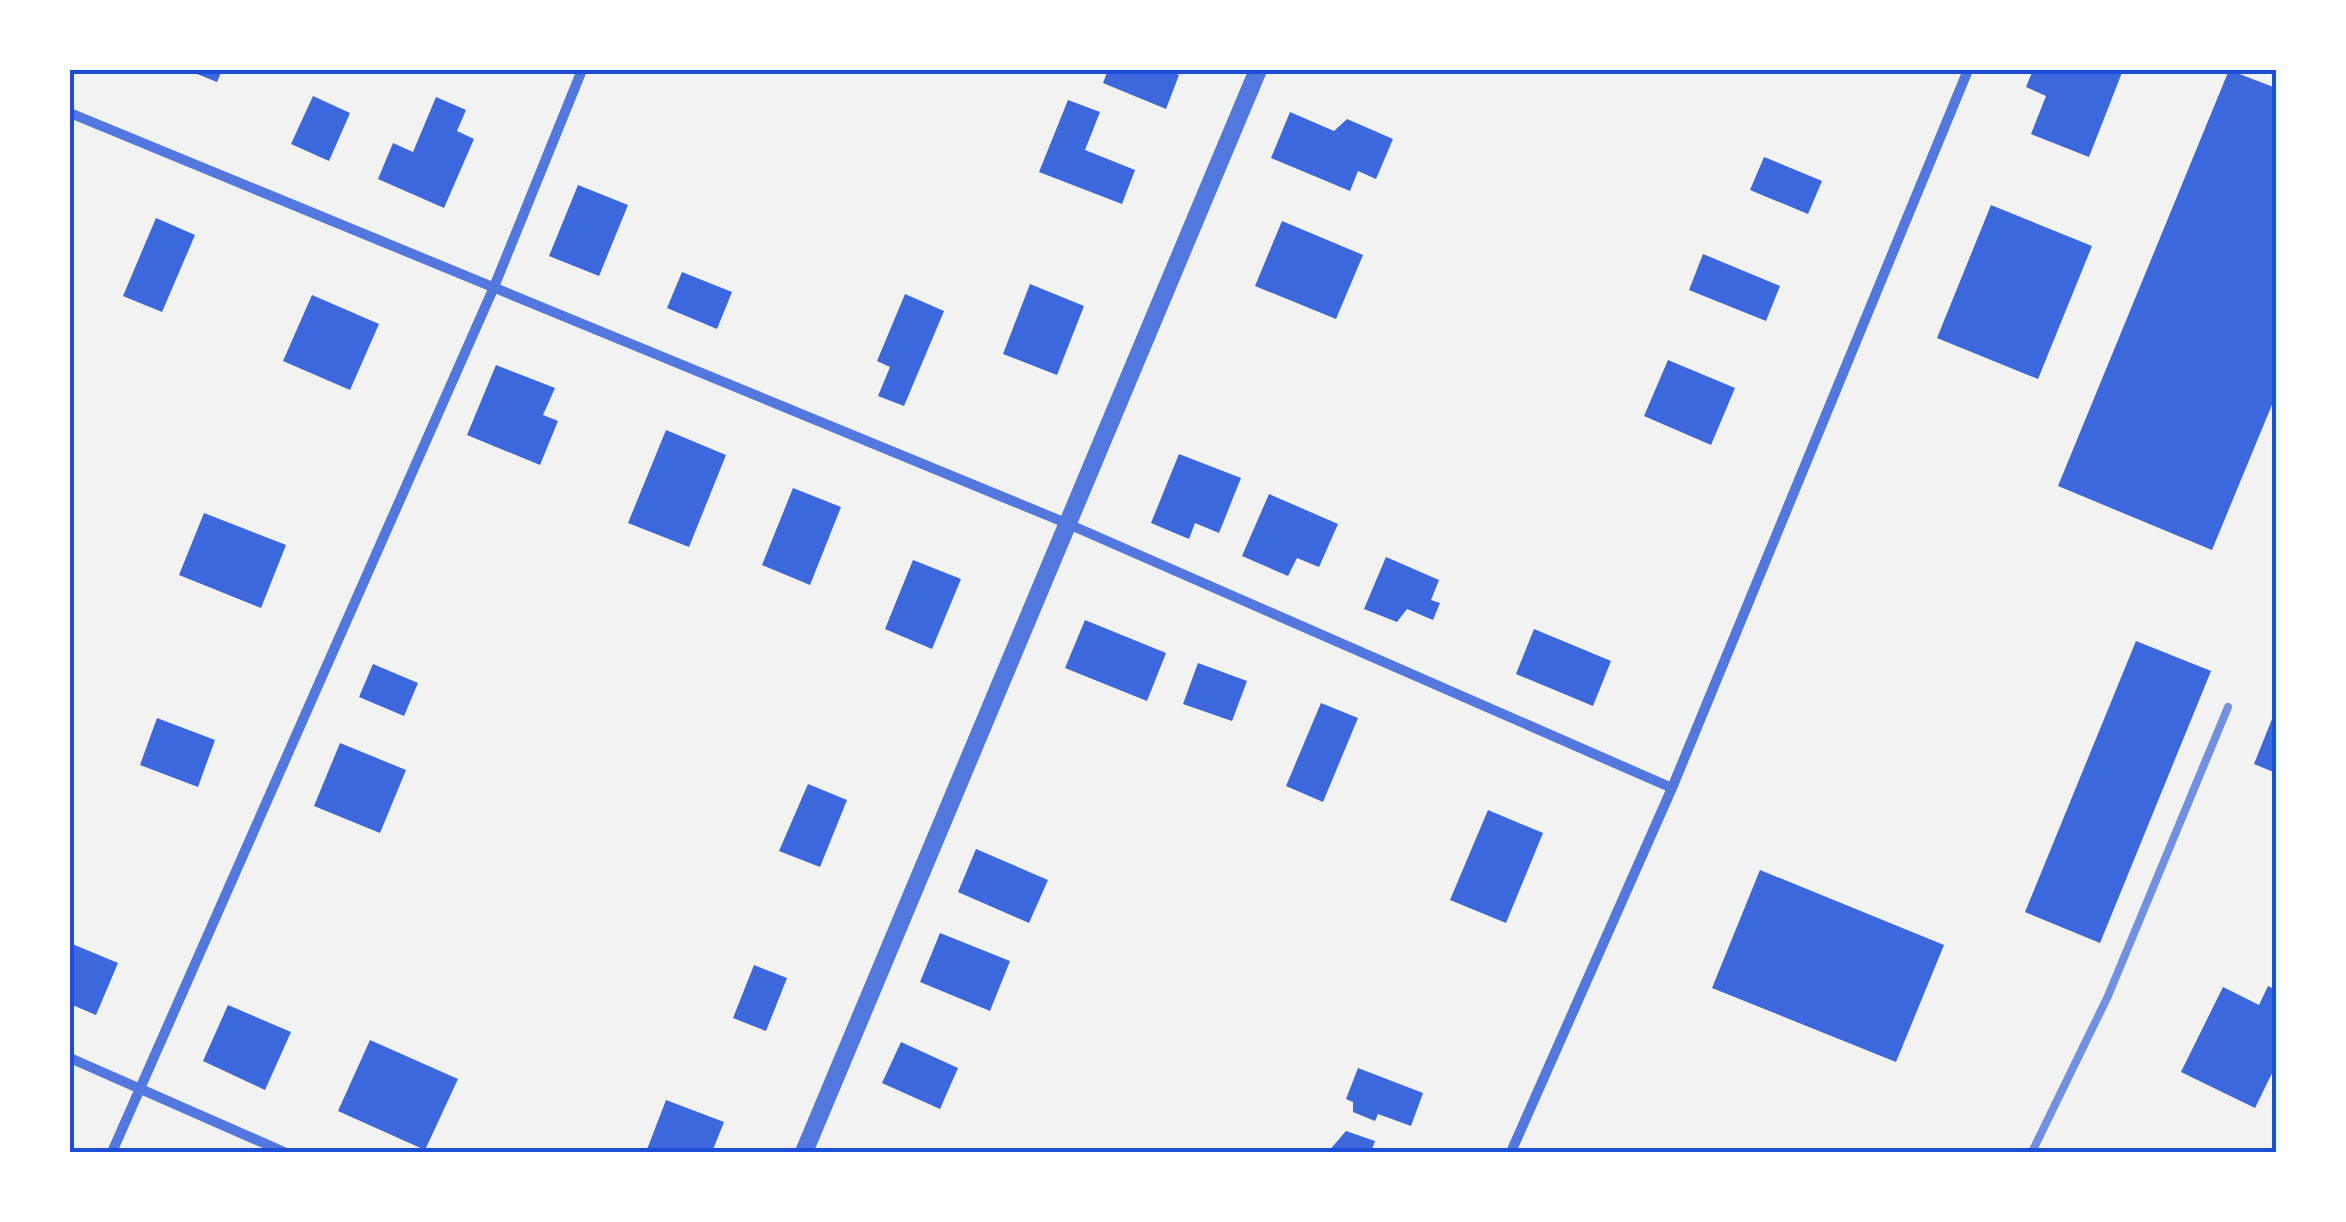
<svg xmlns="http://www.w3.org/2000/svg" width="2346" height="1222" viewBox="0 0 2346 1222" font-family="Mulish,sans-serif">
  <rect width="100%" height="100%" fill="#f2f2f2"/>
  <!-- building -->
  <path fill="#3d67dc" d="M 187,70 L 222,70 L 217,82 Z
    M 1108,70 L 1167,70 L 1179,75 L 1166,109 L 1103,83 Z
    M 2033,70 L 2123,70 L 2089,157 L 2031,134 L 2046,96 L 2026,87 Z
    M 2229,70 L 2276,88 L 2276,395 L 2212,550 L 2058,486 Z
    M 313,96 L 350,113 L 329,161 L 291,144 Z
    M 436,97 L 466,110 L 457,131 L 474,139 L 444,208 L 378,179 L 393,143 L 413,152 Z
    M 1068,100 L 1100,112 L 1085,150 L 1135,170 L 1122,204 L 1039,172 Z
    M 1290,112 L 1334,131 L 1347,119 L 1393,139 L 1376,179 L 1358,171 L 1350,191 L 1271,158 Z
    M 1764,157 L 1822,181 L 1808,214 L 1750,190 Z
    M 578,185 L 628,205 L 599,276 L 549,256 Z
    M 1991,205 L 2092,246 L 2038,379 L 1937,338 Z
    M 156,218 L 195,235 L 162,312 L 123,296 Z
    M 1282,221 L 1363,255 L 1336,319 L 1255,286 Z
    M 1703,254 L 1780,286 L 1766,321 L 1689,290 Z
    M 682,272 L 732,292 L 717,329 L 667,308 Z
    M 1030,284 L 1084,306 L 1057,375 L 1003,354 Z
    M 905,294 L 944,311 L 904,406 L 878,396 L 890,367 L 877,361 Z
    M 312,295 L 379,324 L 350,390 L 283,361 Z
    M 1668,360 L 1735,388 L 1711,445 L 1644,416 Z
    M 496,365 L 555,388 L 543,415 L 558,421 L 540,465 L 467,435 Z
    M 666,430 L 726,455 L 689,547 L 628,523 Z
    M 1179,454 L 1241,478 L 1219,533 L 1195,523 L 1189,539 L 1151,523 Z
    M 793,488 L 841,507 L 810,585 L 762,565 Z
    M 1269,494 L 1338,524 L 1319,567 L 1297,558 L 1288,576 L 1242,556 Z
    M 204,513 L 286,545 L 261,608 L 179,575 Z
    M 1386,557 L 1439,580 L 1431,600 L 1440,603 L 1433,620 L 1407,609 L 1397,622 L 1364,609 Z
    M 913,560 L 961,579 L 932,649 L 885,629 Z
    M 1085,620 L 1166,653 L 1147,701 L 1065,668 Z
    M 1534,629 L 1611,661 L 1593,706 L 1516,674 Z
    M 2136,641 L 2211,671 L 2100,943 L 2025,912 Z
    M 1198,663 L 1247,681 L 1232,721 L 1183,704 Z
    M 373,664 L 418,683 L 404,716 L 359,697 Z
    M 1321,703 L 1358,718 L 1323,802 L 1286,786 Z
    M 2276,709 L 2276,773 L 2254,764 Z
    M 157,718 L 215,740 L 198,787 L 140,765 Z
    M 340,743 L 406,770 L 380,833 L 314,806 Z
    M 808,784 L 847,800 L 820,867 L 779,851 Z
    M 1488,810 L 1543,833 L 1506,923 L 1450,900 Z
    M 976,849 L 1048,880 L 1029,923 L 958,892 Z
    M 1760,870 L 1944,945 L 1896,1062 L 1712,988 Z
    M 940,933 L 1010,961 L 990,1011 L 920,982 Z
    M 70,943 L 118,963 L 96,1015 L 70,1004 Z
    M 754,965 L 787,978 L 766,1031 L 733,1018 Z
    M 2268,986 L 2276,990 L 2276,1065 L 2255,1108 L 2181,1072 L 2223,987 L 2259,1005 Z
    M 228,1005 L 291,1032 L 265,1090 L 203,1061 Z
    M 370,1040 L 458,1079 L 425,1150 L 338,1111 Z
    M 901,1042 L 958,1068 L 940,1109 L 882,1083 Z
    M 1358,1068 L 1423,1093 L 1411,1126 L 1378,1114 L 1375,1121 L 1353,1112 L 1353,1102 L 1346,1099 Z
    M 666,1100 L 724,1122 L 712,1152 L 646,1152 Z
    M 1346,1131 L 1375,1141 L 1371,1152 L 1328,1152 Z"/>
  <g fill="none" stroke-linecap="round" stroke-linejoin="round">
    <!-- minor -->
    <path stroke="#5277de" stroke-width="10" d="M 70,113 L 1066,523 L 1672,788
      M 70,1058 L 284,1152
      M 112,1152 L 494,287 L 582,70
      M 1511,1152 L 1672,788 L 1968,70"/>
    <!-- tertiary -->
    <path stroke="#5277de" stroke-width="18" d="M 804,1152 L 1258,70"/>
    <!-- rail -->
    <path stroke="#7290e2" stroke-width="8" d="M 2032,1152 L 2108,996 L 2228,707"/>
  </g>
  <!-- border -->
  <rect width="2346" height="1222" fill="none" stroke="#ffffff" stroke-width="145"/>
  <rect x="72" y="72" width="2202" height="1078" fill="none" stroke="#1d4ed8" stroke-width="4"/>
</svg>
